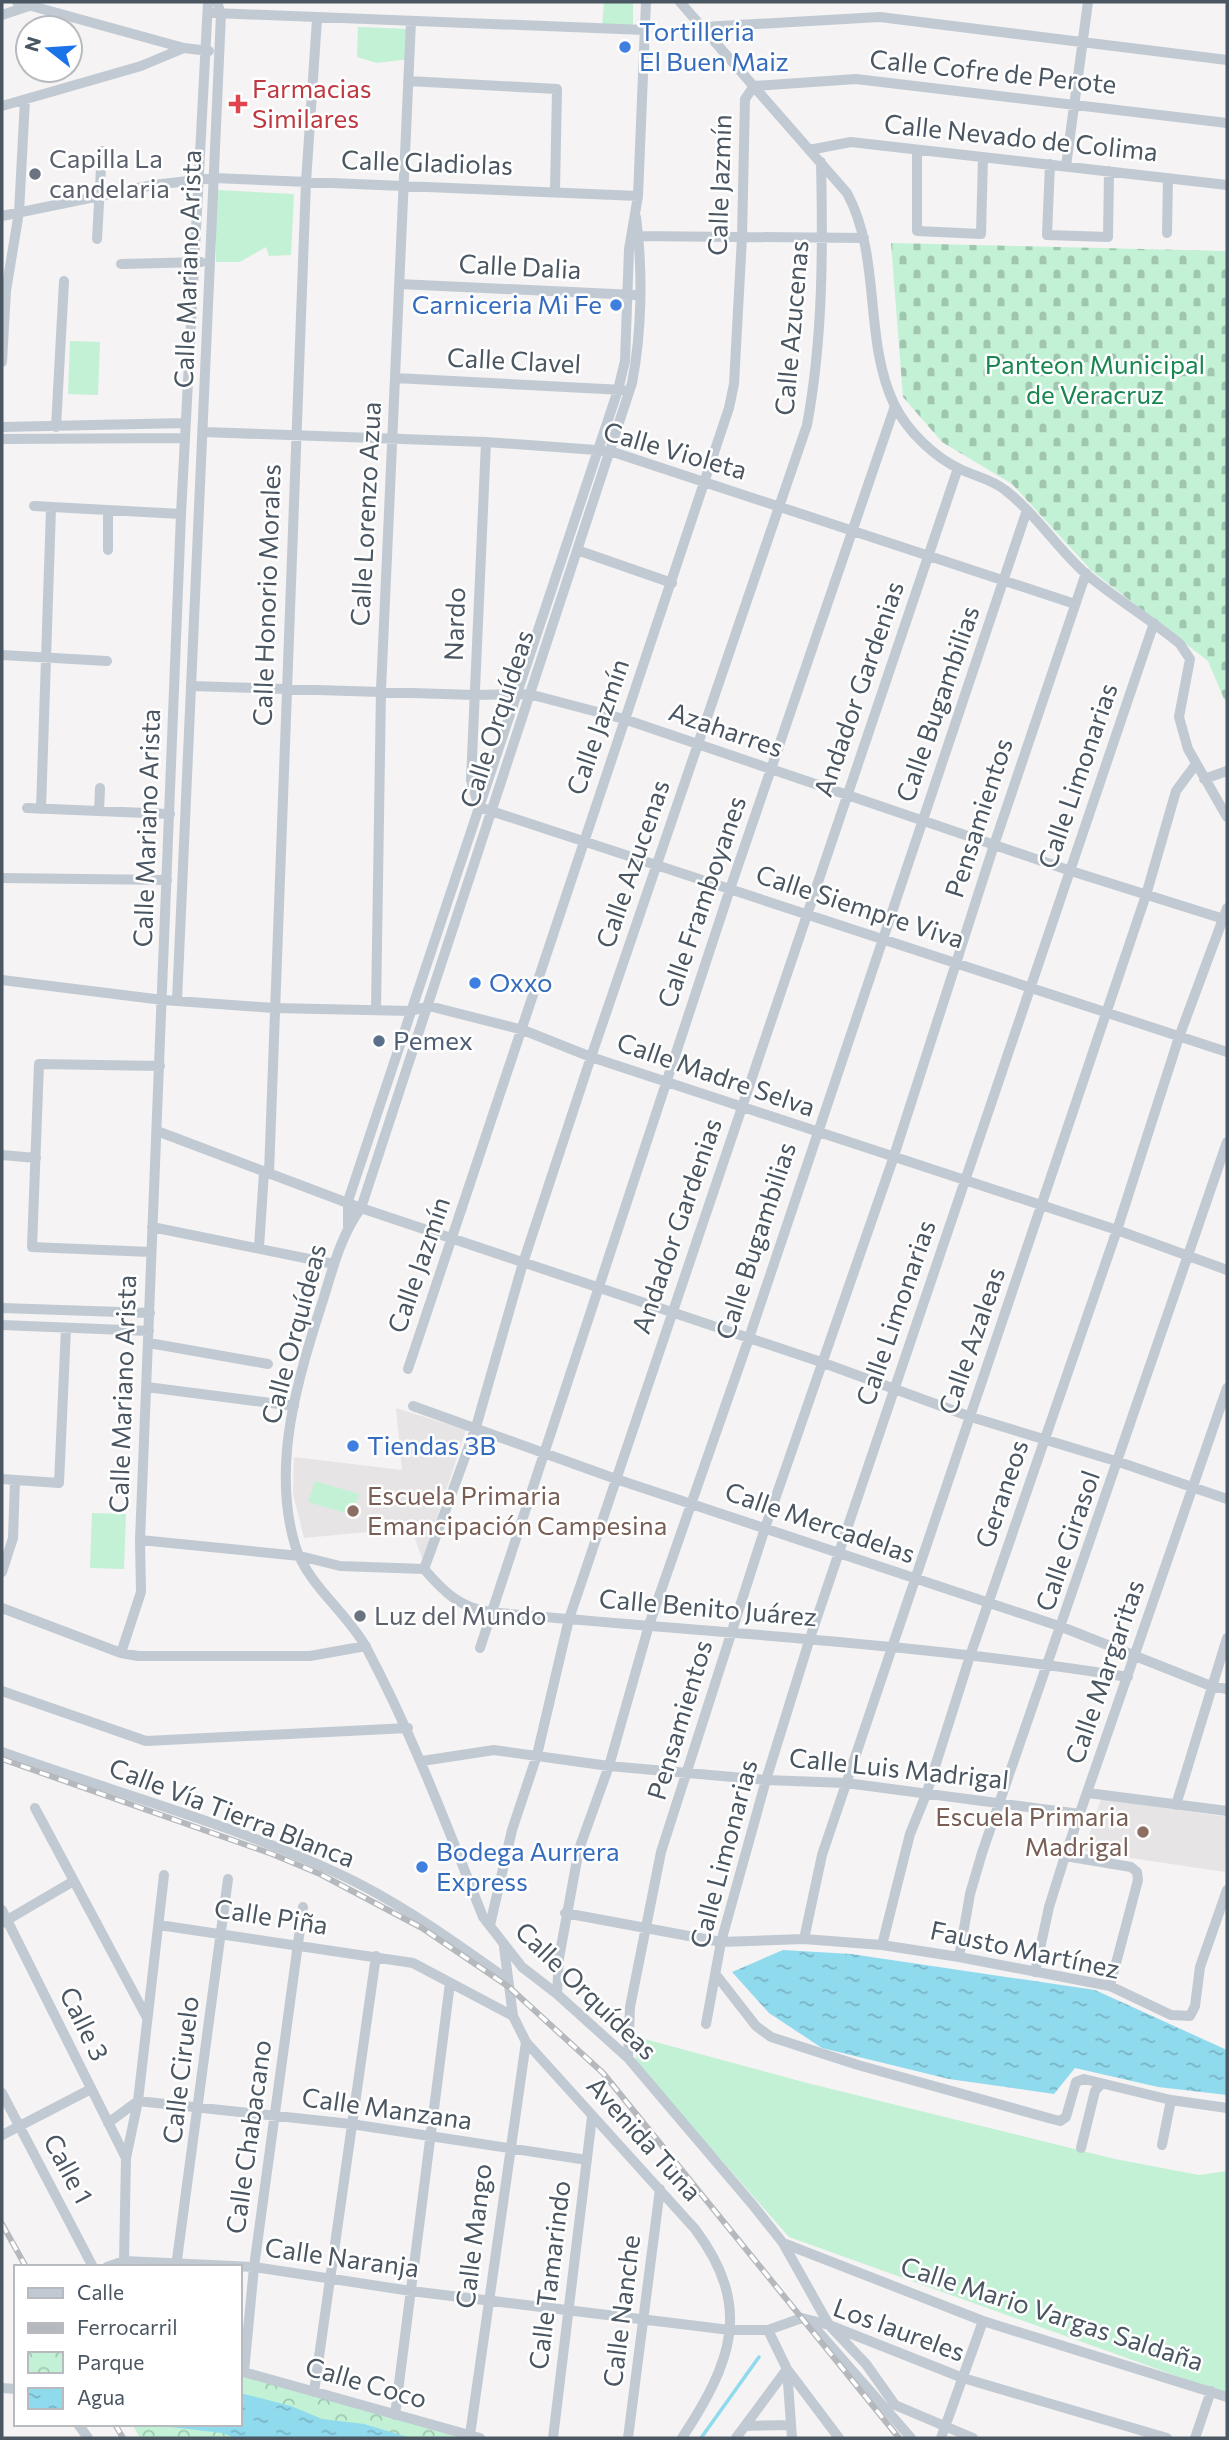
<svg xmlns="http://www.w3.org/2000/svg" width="1229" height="2440" viewBox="0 0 1229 2440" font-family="Commissioner,sans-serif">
<defs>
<pattern id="cemetery-stones" width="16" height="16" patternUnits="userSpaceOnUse" patternTransform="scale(1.75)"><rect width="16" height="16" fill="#c3f1d5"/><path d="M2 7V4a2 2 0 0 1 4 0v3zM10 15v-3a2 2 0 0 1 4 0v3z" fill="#a0c6b0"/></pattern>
<pattern id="park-crowns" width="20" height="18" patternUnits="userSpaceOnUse" patternTransform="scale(1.75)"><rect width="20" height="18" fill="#c3f1d5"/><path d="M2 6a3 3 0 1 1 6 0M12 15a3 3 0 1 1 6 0" fill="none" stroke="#a0c6b0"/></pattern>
<pattern id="water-ripples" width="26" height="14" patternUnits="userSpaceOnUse" patternTransform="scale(1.75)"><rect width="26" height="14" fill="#90daee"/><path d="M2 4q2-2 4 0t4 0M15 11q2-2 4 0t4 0" fill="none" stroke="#78b4c4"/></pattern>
</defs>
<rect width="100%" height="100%" fill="#f5f3f3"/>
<path fill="#e6e4e5" d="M396,1408L466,1430L423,1561L411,1528L304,1538L293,1494L294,1457L402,1470Z
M1101,1799L1227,1817L1225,1872L1084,1851Z"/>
<path fill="#c3f1d5" d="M604,2H633V27L602,26Z
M358,27L411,29L409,59L377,63L357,57Z
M216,190L294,194L291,255L269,256L266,247L240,262H216Z
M70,341L100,342L98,395L68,394Z
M315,1481L359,1494L353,1515L308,1502Z
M92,1513L126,1514L124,1569L90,1568Z
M637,2037L807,2083L1115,2159L1199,2175L1227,2171V2394L789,2237L636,2063Z"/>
<path fill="url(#cemetery-stones)" d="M891,243L1227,251V706L1208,661L1092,571L1012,484L942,442L903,397Z"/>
<path fill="url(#park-crowns)" d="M240,2372L471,2438H140L132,2424H240Z"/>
<path fill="url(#water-ripples)" d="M783,1950L851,1954L1095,1990L1227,2050V2095L1158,2087L1075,2068L1054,2094L949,2079L822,2048L769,2013L732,1972Z
M240,2393L291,2406L322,2419L364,2424L411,2438H236L222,2433L145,2424H240Z"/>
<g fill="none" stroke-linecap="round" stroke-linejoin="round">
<path stroke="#90daee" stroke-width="3.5" d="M701,2438L759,2357"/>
<path stroke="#c1cad2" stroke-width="10" d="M17,2L184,48L209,51
M680,2L847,193C882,258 863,338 894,404C907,431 935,458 962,470C975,476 993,480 1005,490C1036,514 1057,548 1086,574C1116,599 1150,619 1180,644L1190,659L1179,717L1188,749L1227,817
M214,13L645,30
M2,15L29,6
M703,27L880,17L1227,60
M408,81L557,89L555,191
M2,106L141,66L184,48
M809,150L851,142L1227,185
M917,150V231L981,234L983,157
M1050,164L1047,235L1108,237L1109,171
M1066,166L1088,2
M2,216L153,185L214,178L638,196
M636,217C643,270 642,331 632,383L361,1208C341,1235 333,1268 323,1300C298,1378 271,1464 295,1545C307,1585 348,1613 367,1649C413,1736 447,1826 483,1917L522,1967L557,1994L628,2058L752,2204L783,2243L829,2325L866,2364L895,2405L973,2438
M1167,233L1168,178
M634,236L864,238
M97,239L102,151
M121,264L201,262
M399,284L635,295
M2,362L6,291L19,212L25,100
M395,378L623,390
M2,427L186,423
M56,427L64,281
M203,432L486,442L610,451L1075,604
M2,439L185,438
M486,442L471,780L479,807L1227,1052
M34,506L181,514
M108,511V550
M577,550L672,583
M2,655L107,661
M191,686L475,695L529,694L624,719L1071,871L1227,920
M1204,779L1227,771
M27,808L170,814
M41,809L51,508
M99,811L100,788
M2,878L167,880
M2,980L163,1000L274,1008L411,1011L429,1006L523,1030L591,1057L1117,1230L1227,1270
M177,1001L221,14L217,2
M376,1009L381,690L411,21
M157,1131L361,1208L821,1362L971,1417L1119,1462L1227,1499
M2,1155L36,1158
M269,1173L306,182L317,19
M348,1226V1201L618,390L625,361L629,249L638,196L646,2
M152,1227L334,1264
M259,1247L264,1172
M151,1252L32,1247L39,1064L160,1066
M2,1308L150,1313
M2,1325L149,1331
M149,1343L268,1364
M408,1369L729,408L734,384L742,237L745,99L754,86L856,79L1227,123
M147,1387L294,1406
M413,1406L616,1479L1062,1627L1211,1686L1227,1689
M2,1479L59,1483L66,1328
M140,1540L300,1556L340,1566L424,1569C444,1592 460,1608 490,1612C703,1632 917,1643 1128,1677
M424,1569L476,1427L523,1263L591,1057L807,425C823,339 823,249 821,162
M2,1572L13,1538L15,1480
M2,1608L121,1653L138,1656H310L366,1646
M480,1648L730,889L895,406
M121,1653L141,1592L140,1540L181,514L208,2
M2,1691L146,1741L408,1728
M2,1752C113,1792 229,1823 337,1873C396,1900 455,1942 508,1980
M422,1761L494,1750L609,1766L766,1780L846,1783L1080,1814
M1088,1793L1227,1811
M1176,1805L1227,1638
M35,1808L146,2016
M1065,1856L1131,1867L1137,1872L1138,1880L1110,1986
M2,1910L126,2158
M565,1913L721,1942L804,1939L882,1945L959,1957L1110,1986L1171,2015L1190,2016L1195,2006L1200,1967L1227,1890
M2,1923L72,1882
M159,1925L413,1963L513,2016L526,2042L695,2229C754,2308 731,2363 682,2438
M490,1925L512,1830L537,1755L569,1619L958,468
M804,1939L822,1855L1146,895L1176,791L1196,764
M882,1945L910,1834L927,1792L970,1656L1117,1230L1179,1037L1227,908
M504,1947L513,2016
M959,1957L970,1894L982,1853L1227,1142
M1035,1972L1049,1907L1065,1856L1227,1388
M717,1976L756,2026L771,2037L858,2065L1052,2119L1060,2121L1066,2117L1076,2082L1084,2079L1171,2100L1227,2108
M557,1994L559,1958L579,1849L609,1766L649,1625L749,1338L1027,510
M706,2024L721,1942L766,1780L810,1638L1154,623
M628,2058L630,2007L661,1852L765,1528L893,1159L994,845L1086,573
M2,2093L93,2267
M108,2123L138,2101L351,2124L587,2160
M2,2135L91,2089
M1162,2145L1171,2100
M1081,2148L1095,2091L1101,2084
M783,2243L983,2321L1227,2397
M124,2261L126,2158L138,2101L164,1875
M107,2267L124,2261L254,2267L411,2291L730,2330H768L802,2318L829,2325L963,2378L1167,2438
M176,2267L228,1879
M809,2321L911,2438
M768,2330L787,2369L839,2438
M787,2369L792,2438
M240,2371L480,2438
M244,2372L254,2267L303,1907
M2,2388L16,2389
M314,2392L376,1956
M395,2415L450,1983
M78,2424L88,2438
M745,2426L790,2425
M470,2435L526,2042
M553,2438L592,2117
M628,2438L660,2189
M736,2438L787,2369
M941,2438L983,2321
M1195,2438L1211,2391"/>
<defs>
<path id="rail" d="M2,1759L272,1854L320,1874L422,1928L509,1987L603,2073L899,2438
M2,2224L26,2267
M115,2424L123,2438"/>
</defs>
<use href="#rail" stroke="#b5b8bd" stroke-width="6"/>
<use href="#rail" stroke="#fff" stroke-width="3.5" stroke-dasharray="10" stroke-linecap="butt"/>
</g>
<g fill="#3f7fe0" stroke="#fff" stroke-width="2.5">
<circle cx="625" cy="47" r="7"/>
<circle cx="616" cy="305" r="7"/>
<circle cx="475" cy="983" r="7"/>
<circle cx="353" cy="1446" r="7"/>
<circle cx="422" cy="1867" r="7"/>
</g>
<path fill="#e0444e" stroke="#fff" stroke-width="2.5" d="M234.5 93.5h7v7h7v7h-7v7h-7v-7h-7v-7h7z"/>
<g fill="#6b7280" stroke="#fff" stroke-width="2.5">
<circle cx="35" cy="174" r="7"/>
<circle cx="360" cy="1616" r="7"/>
</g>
<circle fill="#5c6f8a" stroke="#fff" stroke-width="2.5" cx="379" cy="1041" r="7"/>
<g fill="#8d6e63" stroke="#fff" stroke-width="2.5">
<circle cx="353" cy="1511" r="7"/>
<circle cx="1143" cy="1832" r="7"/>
</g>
<g text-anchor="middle" stroke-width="5" stroke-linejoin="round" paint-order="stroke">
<g font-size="26" fill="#366cbe" stroke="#fff" text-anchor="start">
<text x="639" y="41">Tortilleria<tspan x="639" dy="30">El Buen Maiz</tspan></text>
<text x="602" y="314" text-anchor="end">Carniceria Mi Fe</text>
<text x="489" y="992">Oxxo</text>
<text x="367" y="1455">Tiendas 3B</text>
<text x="436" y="1861">Bodega Aurrera<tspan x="436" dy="30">Express</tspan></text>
</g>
<g font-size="26" fill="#4a5661" stroke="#fff">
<text transform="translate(993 72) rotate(6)" y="9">Calle Cofre de Perote</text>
<text transform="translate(1021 138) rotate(6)" y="9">Calle Nevado de Colima</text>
<text transform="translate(427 163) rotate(2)" y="9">Calle Gladiolas</text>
<text transform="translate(720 185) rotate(-88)" y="9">Calle Jazmín</text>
<text transform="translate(520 267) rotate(3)" y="9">Calle Dalia</text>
<text transform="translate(188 269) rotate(-88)" y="9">Calle Mariano Arista</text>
<text transform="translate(792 328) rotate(-85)" y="9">Calle Azucenas</text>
<text transform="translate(514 361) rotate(3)" y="9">Calle Clavel</text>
<text transform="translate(675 451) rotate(16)" y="9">Calle Violeta</text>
<text transform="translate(366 514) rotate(-87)" y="9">Calle Lorenzo Azua</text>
<text transform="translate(267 595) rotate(-88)" y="9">Calle Honorio Morales</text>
<text transform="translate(455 624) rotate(-88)" y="9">Nardo</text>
<text transform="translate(859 689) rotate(-71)" y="9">Andador Gardenias</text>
<text transform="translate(938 704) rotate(-71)" y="9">Calle Bugambilias</text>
<text transform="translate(497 719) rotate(-72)" y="9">Calle Orquídeas</text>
<text transform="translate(598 727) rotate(-71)" y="9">Calle Jazmín</text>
<text transform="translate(726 730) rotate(19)" y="9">Azaharres</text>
<text transform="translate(1078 776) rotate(-71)" y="9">Calle Limonarias</text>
<text transform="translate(979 818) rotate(-72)" y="9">Pensamientos</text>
<text transform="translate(147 828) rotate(-88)" y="9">Calle Mariano Arista</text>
<text transform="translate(633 864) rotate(-71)" y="9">Calle Azucenas</text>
<text transform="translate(702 902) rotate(-71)" y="9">Calle Framboyanes</text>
<text transform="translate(860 907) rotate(18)" y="9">Calle Siempre Viva</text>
<text transform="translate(716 1075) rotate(19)" y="9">Calle Madre Selva</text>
<text transform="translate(677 1226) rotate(-71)" y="9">Andador Gardenias</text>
<text transform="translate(756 1241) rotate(-72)" y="9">Calle Bugambilias</text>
<text transform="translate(419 1265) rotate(-71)" y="9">Calle Jazmín</text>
<text transform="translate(896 1313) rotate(-71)" y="9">Calle Limonarias</text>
<text transform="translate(294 1334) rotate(-75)" y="9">Calle Orquídeas</text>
<text transform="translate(972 1341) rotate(-71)" y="9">Calle Azaleas</text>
<text transform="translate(123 1394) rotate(-88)" y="9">Calle Mariano Arista</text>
<text transform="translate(1002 1494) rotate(-71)" y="9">Geraneos</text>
<text transform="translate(820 1523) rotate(19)" y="9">Calle Mercadelas</text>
<text transform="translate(1068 1541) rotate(-71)" y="9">Calle Girasol</text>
<text transform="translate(708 1608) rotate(5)" y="9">Calle Benito Juárez</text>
<text transform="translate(1105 1672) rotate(-71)" y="9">Calle Margaritas</text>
<text transform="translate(680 1720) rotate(-73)" y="9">Pensamientos</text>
<text transform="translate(899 1769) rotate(6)" y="9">Calle Luis Madrigal</text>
<text transform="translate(232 1813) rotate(21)" y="9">Calle Vía Tierra Blanca</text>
<text transform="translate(724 1854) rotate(-75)" y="9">Calle Limonarias</text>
<text transform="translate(271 1917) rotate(9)" y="9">Calle Piña</text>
<text transform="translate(1025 1950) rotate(12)" y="9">Fausto Martínez</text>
<text transform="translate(586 1991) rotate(44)" y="9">Calle Orquídeas</text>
<text transform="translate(84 2024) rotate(64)" y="9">Calle 3</text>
<text transform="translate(181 2070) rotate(-83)" y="9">Calle Ciruelo</text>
<text transform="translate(387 2109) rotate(8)" y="9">Calle Manzana</text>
<text transform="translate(249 2137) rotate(-82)" y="9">Calle Chabacano</text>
<text transform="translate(644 2139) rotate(48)" y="9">Avenida Tuna</text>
<text transform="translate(68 2169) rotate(62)" y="9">Calle 1</text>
<text transform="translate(474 2236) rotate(-83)" y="9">Calle Mango</text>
<text transform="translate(342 2258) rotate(8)" y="9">Calle Naranja</text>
<text transform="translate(550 2275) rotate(-83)" y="9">Calle Tamarindo</text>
<text transform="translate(622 2311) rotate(-83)" y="9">Calle Nanche</text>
<text transform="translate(1052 2314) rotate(18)" y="9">Calle Mario Vargas Saldaña</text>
<text transform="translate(899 2330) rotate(20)" y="9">Los laureles</text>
<text transform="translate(366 2383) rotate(16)" y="9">Calle Coco</text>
</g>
<g font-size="26" fill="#be3a42" stroke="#fff" text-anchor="start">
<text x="252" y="98">Farmacias<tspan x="252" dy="30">Similares</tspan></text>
</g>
<g font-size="26" fill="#5b616d" stroke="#fff" text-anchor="start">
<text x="49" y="168">Capilla La<tspan x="49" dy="30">candelaria</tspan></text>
<text x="374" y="1625">Luz del Mundo</text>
</g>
<g font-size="26" fill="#17864f" stroke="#fff">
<text x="1095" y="374">Panteon Municipal<tspan x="1095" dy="30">de Veracruz</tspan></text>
</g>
<g font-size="26" fill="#4e5e75" stroke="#fff" text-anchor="start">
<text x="393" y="1050">Pemex</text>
</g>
<g font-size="26" fill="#785e54" stroke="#fff" text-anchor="start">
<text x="367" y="1505">Escuela Primaria<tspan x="367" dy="30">Emancipación Campesina</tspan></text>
<text x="1129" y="1826" text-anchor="end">Escuela Primaria<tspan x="1129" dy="30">Madrigal</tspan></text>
</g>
</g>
<rect width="1229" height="2440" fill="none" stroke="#4a5661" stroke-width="7"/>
<rect x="14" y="2265" width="228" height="161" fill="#ffffff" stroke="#b7bbc0" stroke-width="2"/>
<rect x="28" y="2288" width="35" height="10" fill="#c1cad2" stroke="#b7bbc0" stroke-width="2"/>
<text x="77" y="2300" font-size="21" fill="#4a5661">Calle</text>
<rect x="28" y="2323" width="35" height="10" fill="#b5b8bd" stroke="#b7bbc0" stroke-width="2"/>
<text x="77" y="2335" font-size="21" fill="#4a5661">Ferrocarril</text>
<rect x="28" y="2352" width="35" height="21" fill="url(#park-crowns)" stroke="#b7bbc0" stroke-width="2"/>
<text x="77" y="2370" font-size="21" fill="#4a5661">Parque</text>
<rect x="28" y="2388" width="35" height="21" fill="url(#water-ripples)" stroke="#b7bbc0" stroke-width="2"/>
<text x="77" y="2405" font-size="21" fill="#4a5661">Agua</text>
<g transform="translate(49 49) rotate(287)"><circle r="33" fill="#ffffff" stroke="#b7bbc0" stroke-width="2"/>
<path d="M0-5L12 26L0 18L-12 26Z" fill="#1a73e8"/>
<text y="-10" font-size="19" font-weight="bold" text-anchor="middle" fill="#4a5661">N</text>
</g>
</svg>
